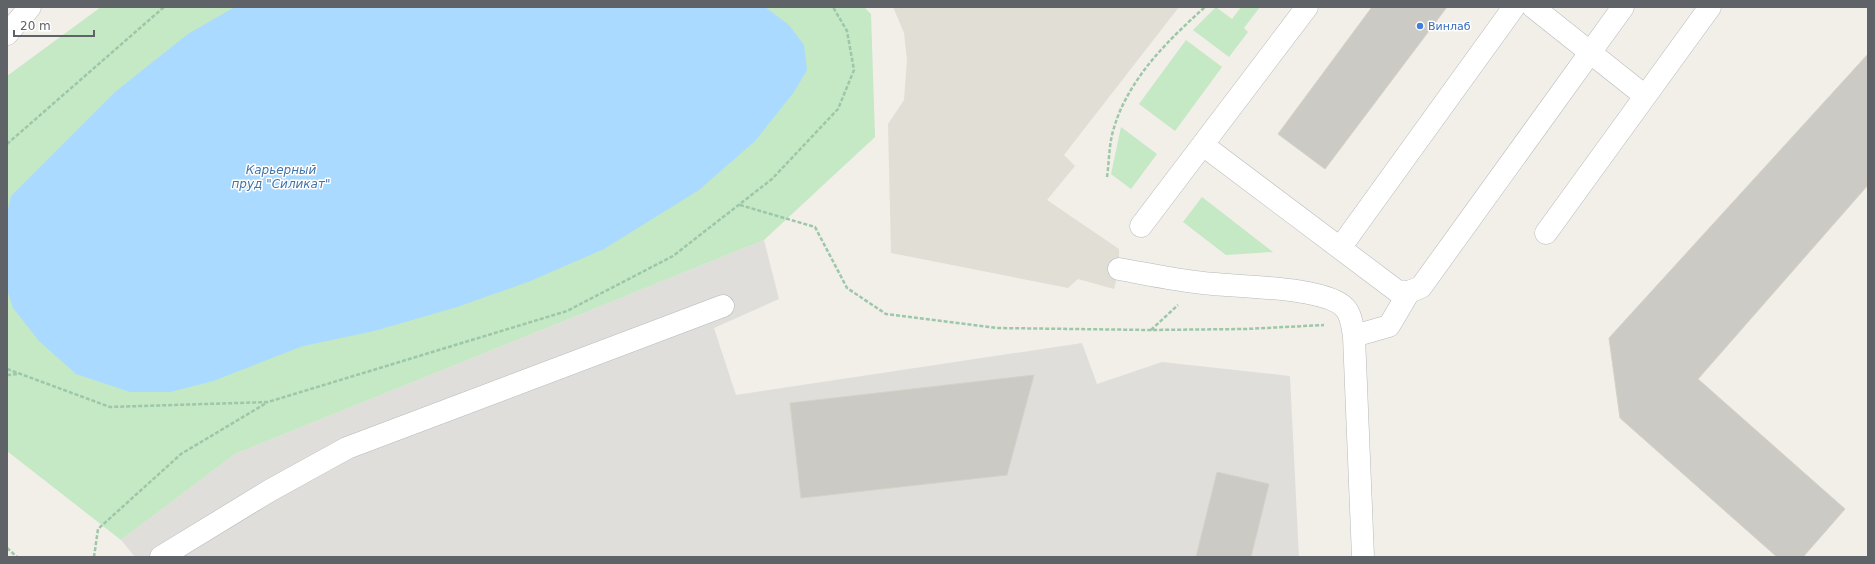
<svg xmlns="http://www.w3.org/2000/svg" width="1875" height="564" viewBox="0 0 1875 564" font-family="'DejaVu Sans',sans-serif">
<rect width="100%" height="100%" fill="#f1efe8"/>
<path fill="#e0deda" d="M764,240L779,299L714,328L736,395L1082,343L1097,384L1162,362L1290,376L1299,557H135L121,540L235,454Z"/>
<path fill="#e1ded6" d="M893,7H1179L1064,155L1075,166L1047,200L1119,249V269L1114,289L1078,279L1068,288L891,253L888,124L904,100L907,60L904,33Z"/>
<path fill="#c5e8c5" d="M101,7H864L871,14L875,137L764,240L235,454L121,540L7,451V76Z
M1216,7L1232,19L1241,7H1260L1244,28L1248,32L1229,57L1193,30Z
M1186,40L1222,67L1175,131L1139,104Z
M1121,127L1157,154L1131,189L1111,174Z
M1202,197L1273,252L1226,255L1183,222Z"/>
<path fill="#aadaff" d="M235,7H765L789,25L804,45L807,70L794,92L755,141L699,190L604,249L528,282L457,307L374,331L303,346L213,381L170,392H130L76,374L39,341L13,308L7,289V213L11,196L115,92L188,34Z"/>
<path fill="#cccac5" stroke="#d6d1c6" d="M1372,7H1447L1325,169L1278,134Z
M1868,54V185L1698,379L1845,509L1803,557H1777L1620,418L1609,338Z
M1034,375L1007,475L801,498L790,403Z
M1217,472L1269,484L1251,557H1196Z"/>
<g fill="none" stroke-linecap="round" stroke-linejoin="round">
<defs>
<path id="minor" d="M1533,7L1645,96
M7,34L30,7
M1203,145L1397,291L1409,292L1421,287L1623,7
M1141,226L1307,7
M1546,233L1710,7
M1340,248L1514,7
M1119,269C1147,274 1175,280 1203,283C1233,287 1326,286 1345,308C1352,316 1352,326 1354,336
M161,557L269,491L347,448L723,306
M1363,557L1354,336L1389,326L1409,292"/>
</defs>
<use href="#minor" stroke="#b5b8bc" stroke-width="23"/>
<path stroke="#9cc7a9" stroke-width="2.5" stroke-dasharray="4 2" stroke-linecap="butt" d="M7,144L164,7
M1107,177C1109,163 1109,148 1112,135C1125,82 1166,42 1205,7
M740,205L815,227L847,288L886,314L997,328L1150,330L1246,329L1324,325
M1151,330L1178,305
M7,369L110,407L268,402L567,311L673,256L772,179L838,109L854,70L847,31L833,7
M7,375L18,374
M7,548L17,557
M94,557L98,529L181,454L268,402"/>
<use href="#minor" stroke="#fff" stroke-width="22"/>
</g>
<circle fill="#3f7fe0" stroke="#fff" stroke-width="1.5" cx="1420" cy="26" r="4"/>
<g text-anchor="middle" stroke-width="3" stroke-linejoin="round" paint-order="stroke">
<g font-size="11" fill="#366cbe" stroke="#fff" text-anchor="start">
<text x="1428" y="30">Винлаб</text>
</g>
<g font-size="12" font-style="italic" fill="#4174aa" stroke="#fff">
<text x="281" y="174">Карьерный<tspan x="281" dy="14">пруд "Силикат"</tspan></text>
</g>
</g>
<rect width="1875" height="564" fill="none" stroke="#5f6368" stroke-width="16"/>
<path d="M14 30v6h80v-6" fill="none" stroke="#5f6368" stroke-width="2"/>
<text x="20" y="30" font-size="12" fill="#5f6368" stroke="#ffffff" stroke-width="3" paint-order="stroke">20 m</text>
</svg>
